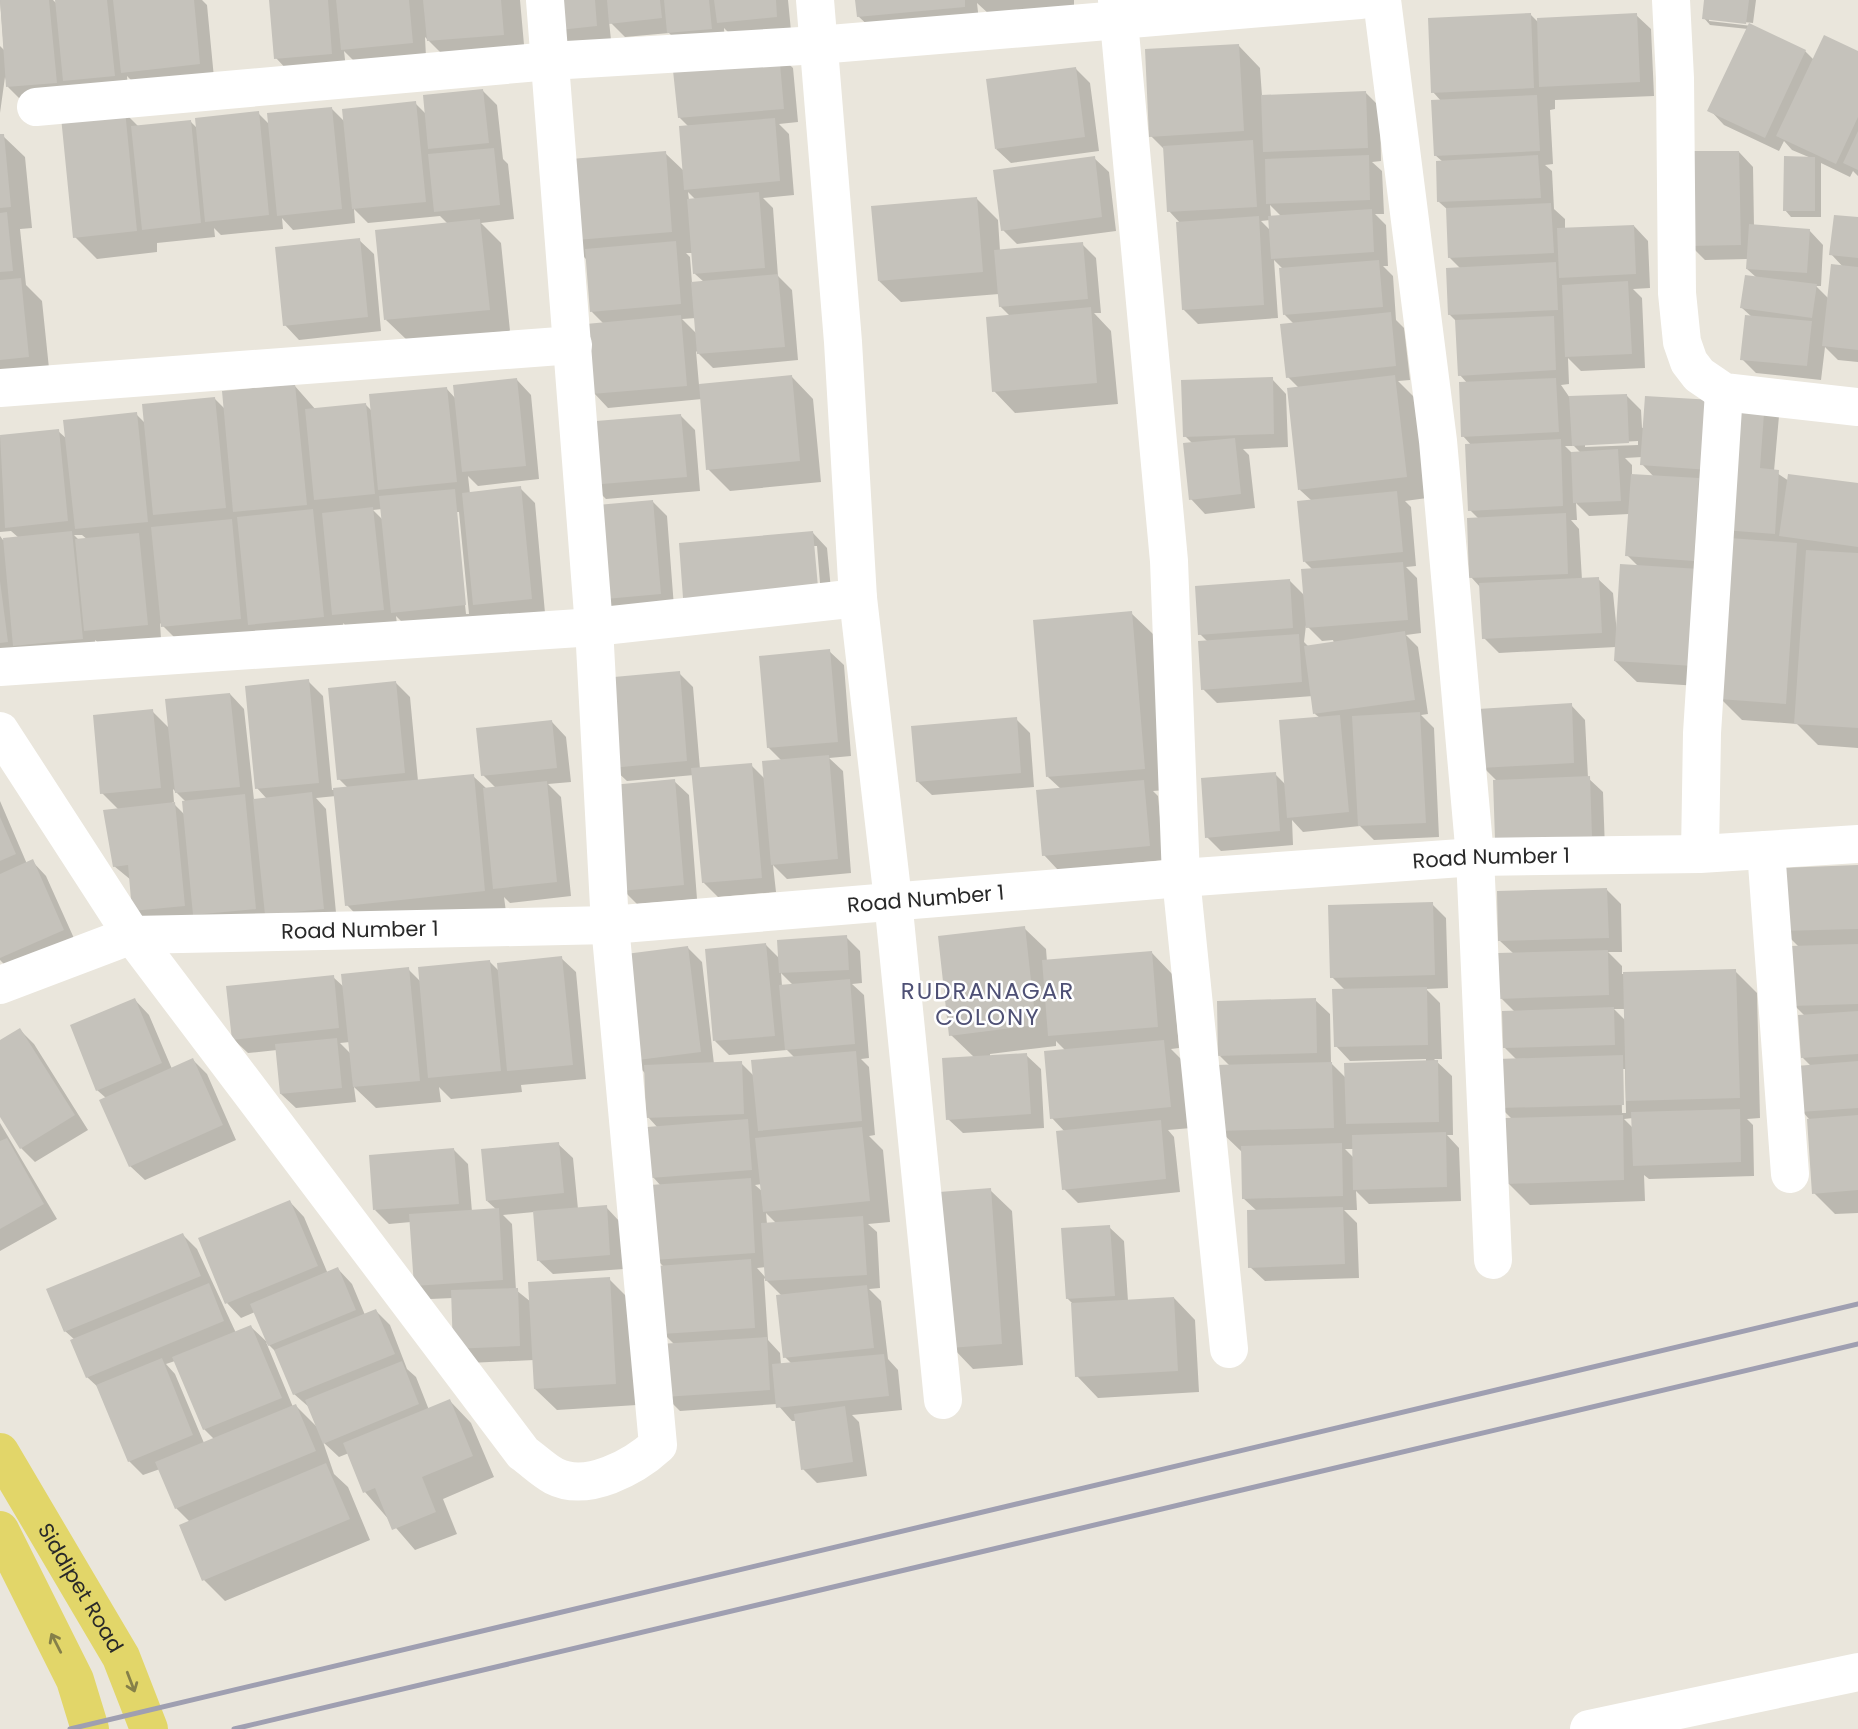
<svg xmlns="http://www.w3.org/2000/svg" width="1858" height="1729" viewBox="0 0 1858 1729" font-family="Poppins,sans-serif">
<rect width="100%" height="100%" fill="#eae6dc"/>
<path fill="#0003" fill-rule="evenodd" d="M0,0H53L57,4V0H202L207,5L214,78L137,86L127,76L128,90L22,101L8,87L5,77L0,113V46L4,50Z
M271,0H520L525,56L450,62L425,37L426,57L357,64L344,51L346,68L290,73L276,58Z
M548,0H788L791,31L733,37L724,28L725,43L683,47L669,33L625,37L609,21L611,40L566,44Z
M857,0H1074V7L989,14L977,3L979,21L873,30L858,16Z
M1706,0H1756L1753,23L1709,18V21L1752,26L1805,51L1814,60L1858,53V176L1853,171L1850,177L1821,163V217H1791L1785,210L1811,158L1792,150L1784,141L1779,151L1724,125L1710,110L1748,29L1710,25L1704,18Z
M1530,14L1539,23L1636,15L1651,29L1654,96L1555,100V109L1550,110L1553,164L1545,165L1552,171L1554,209L1565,219V229L1634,226L1648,241L1650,288L1633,289L1642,298L1645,368L1581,371L1568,358L1569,384L1561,385L1570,398L1627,396L1641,410L1642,428L1713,402L1714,687L1637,682L1615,661L1616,647L1499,653L1484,638L1481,588L1471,577L1479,519L1470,510L1472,446L1463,436L1468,384L1460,375L1457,322L1449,314L1461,269L1449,257L1448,210L1439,202L1443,162L1435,155L1442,102L1433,92ZM1638,441V445L1585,447V444ZM1565,446H1574L1581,453H1572ZM1642,457V464L1654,477L1632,476V465L1625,458ZM1576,503L1589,516L1629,514L1627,555L1639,567L1617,633L1613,593L1598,579L1582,580L1579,529L1571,520H1577Z
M1239,46L1260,68L1262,96L1365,92L1380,107L1381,161L1372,162L1382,171L1384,214H1375L1386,225L1388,266H1383L1393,276L1396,320L1404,328L1410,380L1398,381L1416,399L1427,498L1405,501L1411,507L1416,566L1406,567L1417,578L1421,633L1406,635L1418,647L1428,714L1421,715L1434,728L1439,837L1374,840L1360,826L1303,832L1292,820L1293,845L1221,851L1207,837L1275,774L1286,785L1320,718L1315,714L1313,696L1217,703L1203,689L1208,642L1200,634L1289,580L1305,596L1313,570L1305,562L1312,501L1300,490L1299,388L1288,377L1294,324L1285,315L1283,269L1274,260L1278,318L1198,324L1183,309L1181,224L1169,211L1165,150L1151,136ZM1270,205L1282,217H1271ZM1270,220L1271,231L1261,221ZM1306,625L1322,641L1333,640L1334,643L1309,647L1304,642Z
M778,54L793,68L798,122L779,124L789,134L794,195L763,198L773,208L778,276L792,290L798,360L713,368L696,351L699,385L792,377L813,399L821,482L730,491L708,469L702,399L608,408L594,393L604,324L592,312L588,261L567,240L665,153L684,171L689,127L679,117ZM688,192L696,200H689ZM686,253H693L695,274L704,282L692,283L690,257ZM696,318L697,334L682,319Z
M1076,69L1090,83L1099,151L1011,163L996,149Z
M483,91L497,105L503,159L508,164L514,219L481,223L501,243L510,331L408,341L386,320L448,224L440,216L368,223L354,209L355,223L293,230L282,218L283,229L221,235L214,228L215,237L157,243V252L97,259L75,237L124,112L139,127L191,122L198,129L258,113L270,125L331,108L345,122L415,103L426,114Z
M0,136H3L25,157L32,228L20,229L26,285L42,301L50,378L0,383Z
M1739,152L1753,167L1754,227L1809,230L1823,245L1821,286H1816L1829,299L1844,268L1831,254L1858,219V362L1838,360L1825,347L1821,380L1756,373L1742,359L1752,317L1742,308L1757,278L1747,269L1748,259L1705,260L1691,246Z
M1094,158L1109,172L1116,231L1017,244L1003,230Z
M976,198L998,220L1000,251L1082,244L1096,258L1101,313H1094L1111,331L1118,404L1015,413L994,391L1011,317L1000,306L999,294L901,302L879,281Z
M359,240L374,254L381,331L299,340L285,325Z
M1272,379L1286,394L1288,447L1243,449L1249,455L1255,508L1205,514L1191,499L1193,444L1185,436Z
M517,380L531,395L539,479L478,486L468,476L470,494L520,488L535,503L545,613L414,634L396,616L397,624L348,628L343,623L345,638L185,648L160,623L161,639L101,645L95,640L96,652L0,666V536L3,540L19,538L11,531L0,532V437L58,431L67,439L136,414L146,424L214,398L225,409L294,385L316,410L366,405L373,412L446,388L456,399ZM382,509L383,520L373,510ZM455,512H459L469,614H466ZM74,535H82L88,540L80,541Z
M1735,400L1779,416L1774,471L1789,481L1858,485V748L1818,745L1797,724L1742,720L1721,699L1725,530Z
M681,416L695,430L700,491L606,499L592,485Z
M653,502L667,516L674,607L610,613L596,599Z
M813,533L827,548L832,600L699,612L685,598L681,545ZM813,546H817L821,595H817Z
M1131,613L1153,634L1166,790L1153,791L1158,796L1164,860L1058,870L1044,855L1061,789L1048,777Z
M829,651L844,665L851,756L829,758L843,771L851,873L787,879L773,865L776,892L718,897L703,882L694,775L627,781L612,767L679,673L693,687L700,769L751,765L765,779L782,761L768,747Z
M308,681L323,696L332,790L348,788L339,779L396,683L410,697L418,781L473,776L487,789L496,788L483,775L552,722L566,737L571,782L548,784L561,797L571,896L510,903L504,897L506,912L368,927L347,905L336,796L316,798L326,809L337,923L148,925L134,911L131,880L114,866L119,810L102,793L152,711L170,729L230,694L244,709L254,800L267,799L257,788ZM173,789L186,802L185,815L172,802H174Z
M1571,705L1585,720L1588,778L1603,792L1605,850L1511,853L1498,782L1483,767Z
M1016,719L1030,733L1034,787L932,795L917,781Z
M674,781L689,795L697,899L637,904L623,890Z
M0,801L27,864L32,861L46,876L77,945L13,973L0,960Z
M1858,867V1213L1835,1214L1814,1193L1809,1119L1802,1111L1812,1067L1803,1058L1805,1016L1794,1005L1799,947L1782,930Z
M1607,890L1621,904L1622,952H1608L1622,966V974L1735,971L1757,993L1760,1118L1747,1119L1753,1125L1754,1176L1649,1179L1644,1175L1645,1201L1530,1205L1508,1183L1513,1120L1501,1108L1517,1060L1505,1048L1515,1012L1501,998L1514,954L1500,941ZM1614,1009H1626V1021ZM1621,1069H1625L1626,1113H1622ZM1633,1118V1128L1624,1119Z
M1432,904L1446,918L1448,988L1426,989L1440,1003L1442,1059H1434L1452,1076L1453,1135H1447L1459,1148L1461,1201L1369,1204L1356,1191L1357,1210H1344L1357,1223L1359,1278L1265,1281L1250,1267L1257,1211L1243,1198L1242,1152L1219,1130L1231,1067L1220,1056L1315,1000L1330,1014L1331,1063L1346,1078L1426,1062V1059L1350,1061L1336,1046L1346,991L1332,977ZM1345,1149H1354V1158Z
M1024,928L1046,949L1047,962L1152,953L1173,975L1179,1048L1171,1049L1185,1063L1191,1128L1168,1130L1174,1137L1180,1192L1078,1203L1064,1189L1065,1132L1052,1118L1066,1051L1056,1041V1046L990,1054V1057L1026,1055L1041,1069L1044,1128L963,1133L948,1119L975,1058L951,1035Z
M846,937L860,951L862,983L852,984L864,995L869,1058L861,1059L869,1067L875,1135L869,1136L883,1150L890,1222L868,1224L877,1232L880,1288L869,1289L881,1301L888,1359L898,1370L902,1410L852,1415L859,1422L867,1476L817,1483L803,1469L796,1421H792L777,1404L680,1411L666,1397L675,1345L663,1333L664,1267L656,1259L661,1186L653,1177L658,1128L648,1117L646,1074L632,1060L688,948L702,962L714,1064L741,1063L754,1076L795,1058L787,1050L729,1055L715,1041L766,945L780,959ZM781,973L793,985L782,986ZM762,1184L763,1192L755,1185ZM766,1213L777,1224H767ZM766,1267V1278L757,1268ZM764,1278L782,1296L785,1357L792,1364L781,1365L780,1353L768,1340Z
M561,958L576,972L586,1079L521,1085L522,1092L451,1099L439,1087L441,1102L376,1108L354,1087L356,1102L296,1108L281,1094L277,1050L248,1053L233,1039L333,977L345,988L408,969L421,982L489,961L500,972ZM350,1042L351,1054L340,1043Z
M135,1000L149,1015L172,1069L193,1060L207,1074L236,1140L145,1180L130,1166L106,1098L97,1090Z
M20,1030L34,1044L88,1130L35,1162L21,1148L0,1114V1042Z
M0,1123L57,1219L0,1251Z
M558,1144L573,1158L578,1209L606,1207L620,1222L624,1269L553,1274L538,1260L534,1212L503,1215L512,1224L516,1290L531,1302L609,1279L631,1301L637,1405L557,1410L535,1389L534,1360L469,1363L453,1298L430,1299L415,1285L411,1222L389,1224L375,1210L454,1150L468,1164L472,1212L497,1210L487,1201Z
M990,1190L1012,1211L1023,1365L973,1369L952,1347Z
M290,1202L304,1217L328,1274L338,1269L352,1284L365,1315L376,1311L390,1325L407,1369L416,1377L429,1410L450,1401L471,1423L494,1477L443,1499L457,1534L415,1550L365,1492L349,1453L339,1457L323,1442L334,1474L348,1487L370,1540L225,1601L204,1580L190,1522L176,1508L160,1469L143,1475L129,1461L100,1389L87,1377L75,1340L65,1331L183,1235L197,1249L236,1333L251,1327L269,1344L255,1312L241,1318L227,1303ZM266,1342L277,1353L294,1394L310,1408L318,1428L296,1406L293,1407ZM175,1361L204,1429L214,1439L204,1443L175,1374L166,1364Z
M1109,1227L1124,1241L1128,1301L1174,1298L1195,1320L1199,1392L1098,1398L1077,1376L1072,1303L1067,1298Z"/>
<path fill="#c5c2bb" d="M0,0H49L57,83L6,87Z
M55,0H107L115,76L63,81Z
M113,0H194L200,64L121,73Z
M269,0H328L332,54L274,59Z
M336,0H409L413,43L341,50Z
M423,0H501L504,35L427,41Z
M547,0H595L597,26L550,31Z
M607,0H660L662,18L609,24Z
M664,0H709L712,29L667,33Z
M714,0H776L777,17L717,23Z
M855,0H965V7L857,17Z
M1704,0H1749L1746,24L1702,19Z
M1531,13L1534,88L1431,93L1428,18Z
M1637,13L1640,82L1539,87L1537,18Z
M1749,23L1806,50L1765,138L1707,111Z
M1824,35L1858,51V117L1836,164L1776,136Z
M1239,44L1244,131L1149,137L1145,49Z
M779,52L784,109L678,118L672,61Z
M1076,67L1085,137L995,149L986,79Z
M483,89L489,143L428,149L423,95Z
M1366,91L1368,148L1263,152L1261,95Z
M1537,95L1540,151L1434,156L1431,100Z
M416,101L426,202L352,209L342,109Z
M332,107L342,209L277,216L267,113Z
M125,110L137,231L73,238L61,117Z
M259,111L269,215L205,222L195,118Z
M775,118L780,181L684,190L679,126Z
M191,120L201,223L142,230L131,126Z
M1858,131V170L1843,163Z
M0,134H4L11,207L0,208Z
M1253,140L1257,207L1167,212L1163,146Z
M494,148L500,205L434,212L428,154Z
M666,151L672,232L565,241L559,160Z
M1688,151H1739L1741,245L1689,246Z
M1369,155L1370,200L1266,204L1265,159Z
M1538,155L1541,198L1437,202L1436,161Z
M1095,156L1102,217L1001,231L993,170Z
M1784,156L1815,157V211H1783Z
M759,192L765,268L693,274L687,199Z
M977,197L983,272L878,281L871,206Z
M1551,203L1554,253L1448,258L1446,208Z
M1372,209L1374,252L1271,259L1268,216Z
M7,212L13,271L0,272V213Z
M1834,215L1858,217V258L1829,255Z
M1259,216L1264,305L1182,310L1176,222Z
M480,219L490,310L384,320L375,230Z
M1749,224L1810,229L1807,273L1746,269Z
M1634,225L1636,274L1559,278L1557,228Z
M360,238L368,317L283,326L275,247Z
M676,241L681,304L590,312L585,249Z
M1083,242L1088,299L999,307L994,250Z
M1379,260L1383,307L1283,315L1279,268Z
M1556,262L1558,310L1448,315L1446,268Z
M1831,264L1858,267V350L1822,346Z
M778,274L785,347L697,354L691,282Z
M1745,275L1817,284L1812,318L1740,308Z
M21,278L29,357L0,360V280Z
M1628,281L1632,354L1565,357L1562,285Z
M1091,307L1097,383L992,392L986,317Z
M1391,312L1396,366L1286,378L1280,324Z
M681,315L687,386L592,394L586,324Z
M1745,315L1812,321L1807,366L1740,360Z
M1554,316L1556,370L1458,376L1455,320Z
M792,375L800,461L706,470L699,384Z
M1395,375L1407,477L1298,490L1287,388Z
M1273,377L1274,434L1183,437L1181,380Z
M517,378L526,466L462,472L453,385Z
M1556,378L1559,432L1461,437L1459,382Z
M295,384L307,505L233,512L222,391Z
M447,387L457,482L378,490L369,394Z
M1627,394L1629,443L1572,446L1569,396Z
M1645,396L1713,400L1709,470L1640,465Z
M215,397L226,508L153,515L142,404Z
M1733,398L1765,400L1760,468L1779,470L1775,534L1723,530Z
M366,403L375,494L314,500L305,409Z
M137,412L148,522L75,529L63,420Z
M681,414L687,477L590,485L584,422Z
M59,429L68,521L5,528L0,435Z
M1235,438L1241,494L1189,500L1183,443Z
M1561,439L1563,506L1468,511L1465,444Z
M1618,449L1621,501L1573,503L1571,452Z
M1631,474L1699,478L1694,561L1625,556Z
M1788,474L1858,483V547L1779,536Z
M521,486L532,599L473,605L462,493Z
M455,489L466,605L391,613L379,496Z
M1397,491L1403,552L1303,562L1297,501Z
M653,500L661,594L594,600L586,506Z
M373,507L384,610L332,615L322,513Z
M313,509L324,617L248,625L237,517Z
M1566,513L1568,574L1469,578L1467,518Z
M232,519L241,619L161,627L151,527Z
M72,531L83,639L13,646L3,538Z
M813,531L818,587L683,598L679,543Z
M139,533L148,625L84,631L75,539Z
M1730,538L1797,543L1786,704L1719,699Z
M1806,550L1858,553V728L1794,724Z
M1403,562L1408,620L1306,628L1301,569Z
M1620,564L1700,569L1693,666L1614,661Z
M1599,577L1602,633L1482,639L1479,583Z
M1290,579L1293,628L1198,635L1195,586Z
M0,581L8,642L0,643Z
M1132,611L1145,769L1046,777L1033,620Z
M1405,631L1415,700L1313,714L1304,646Z
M1299,634L1302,682L1201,690L1198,641Z
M830,649L838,742L767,748L759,656Z
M680,671L687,761L611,768L603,678Z
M309,679L319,783L255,789L245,686Z
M396,681L405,773L337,780L328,688Z
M230,693L240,787L175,793L165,699Z
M1572,703L1574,763L1481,768L1478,709Z
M153,709L161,788L100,794L93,715Z
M1420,712L1426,823L1358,826L1352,716Z
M1340,715L1349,812L1287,818L1279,720Z
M1017,717L1021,773L916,782L911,726Z
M552,720L557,768L481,776L476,728Z
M829,755L838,859L771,865L762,761Z
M752,763L762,878L702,883L691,768Z
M1276,772L1280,831L1205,838L1201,778Z
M474,774L485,891L345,906L333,788Z
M1590,776L1592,836L1495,839L1493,780Z
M675,779L684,885L621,891L612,785Z
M1144,780L1150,846L1042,856L1036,790Z
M547,781L557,882L493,889L483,788Z
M312,792L324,909L265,915L253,799Z
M245,794L256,909L193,915L182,801Z
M175,802L185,906L132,911L128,865L113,867L103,810Z
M0,817L16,854L0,861Z
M33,859L64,930L0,958V874Z
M1858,865V929L1780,931L1779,868Z
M1607,888L1609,938L1498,941L1497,891Z
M1433,902L1435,975L1330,978L1328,905Z
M1025,926L1036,1025L949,1036L938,936Z
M847,935L849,970L779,973L777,940Z
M766,943L775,1036L713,1041L705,949Z
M1858,944V1004L1792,1006L1790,946Z
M688,946L701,1052L630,1061L618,955Z
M1608,950L1609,995L1499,999L1498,953Z
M1152,951L1158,1027L1048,1036L1042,960Z
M562,956L573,1065L507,1071L497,963Z
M490,960L501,1071L428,1078L418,967Z
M409,967L420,1081L353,1087L341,974Z
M1736,969L1740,1098L1626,1101L1623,972Z
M334,975L339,1028L232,1040L226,986Z
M850,979L855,1044L785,1050L779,985Z
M1427,987L1428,1045L1334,1047L1332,989Z
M135,998L162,1063L96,1091L70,1025Z
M1316,998L1317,1053L1218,1056L1217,1001Z
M1614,1007L1615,1045L1503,1048L1502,1011Z
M1858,1011V1054L1801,1058L1798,1015Z
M20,1028L75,1115L20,1149L0,1117V1040Z
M337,1038L342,1088L280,1094L275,1044Z
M1164,1040L1171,1107L1050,1119L1044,1051Z
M856,1051L862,1121L758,1131L751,1060Z
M1027,1053L1031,1114L946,1120L942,1058Z
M1623,1055L1624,1105L1500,1108L1498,1059Z
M193,1058L223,1125L129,1167L99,1100Z
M1438,1060L1439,1122L1346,1124L1344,1063Z
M742,1061L744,1114L646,1118L644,1065Z
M1858,1061V1108L1800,1112L1796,1066Z
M1332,1062L1334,1128L1218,1131L1215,1065Z
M1740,1109L1741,1162L1633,1166L1631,1112Z
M1623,1115L1624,1180L1507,1184L1505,1118Z
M1858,1115V1190L1812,1194L1807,1119Z
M748,1119L752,1170L651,1178L647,1127Z
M1161,1120L1166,1179L1062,1190L1056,1131Z
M862,1127L870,1201L763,1212L755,1138Z
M1446,1132L1447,1187L1353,1190L1352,1135Z
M7,1138L44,1204L0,1229V1141Z
M559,1142L564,1193L486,1201L481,1149Z
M1342,1143L1343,1196L1242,1199L1241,1146Z
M454,1148L459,1204L373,1210L369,1155Z
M751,1178L755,1253L654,1260L650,1185Z
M991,1188L1002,1344L950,1348L939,1192Z
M290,1200L318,1266L225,1304L198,1238Z
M607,1205L610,1255L537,1261L533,1211Z
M1343,1207L1345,1264L1248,1268L1247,1210Z
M499,1208L503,1280L414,1286L409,1214Z
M863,1216L867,1275L765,1281L761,1223Z
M1110,1225L1115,1296L1066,1299L1061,1228Z
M183,1233L201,1276L64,1332L46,1289Z
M751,1259L755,1328L662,1334L657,1266Z
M338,1267L356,1310L268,1346L250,1304Z
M610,1277L616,1384L534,1389L528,1282Z
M209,1283L224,1321L86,1378L70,1340Z
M867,1285L874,1348L783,1358L776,1295Z
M518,1288L520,1346L453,1349L451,1290Z
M1174,1297L1178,1371L1075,1377L1071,1303Z
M376,1309L395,1354L293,1395L274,1350Z
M251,1325L282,1398L203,1430L172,1357Z
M767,1337L770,1390L664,1397L660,1344Z
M884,1354L889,1396L776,1408L772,1364Z
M162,1358L193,1435L128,1462L96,1385Z
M402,1361L419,1404L323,1444L305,1400Z
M450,1399L473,1456L422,1477L436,1512L392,1530L375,1488L363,1493L343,1443Z
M296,1404L316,1451L175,1509L155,1462Z
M845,1406L853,1462L801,1470L794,1414Z
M326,1463L350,1519L202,1581L179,1525Z"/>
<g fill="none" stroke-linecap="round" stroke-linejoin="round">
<g stroke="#fff" stroke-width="38">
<path d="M815,0L843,342L858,598L893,900L943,1400"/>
<path d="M1117,0L1169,561L1181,878L1229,1349"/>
<path d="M1382,0L1438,441L1475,857L1493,1260"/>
<path d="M1671,0L1675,78L1677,293L1682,342L1689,362L1699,375L1724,392L1858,407"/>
<path d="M36,107L550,61L818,45L1360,0"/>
<path d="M0,388L573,345"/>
<path d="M0,667L594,627L858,598"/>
<path d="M0,731L132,935L523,1453C533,1460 543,1470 554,1476C587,1493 634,1467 658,1445L610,925L594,627L545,0"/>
<path d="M1766,850L1790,1174"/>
<path d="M1700,853L1702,733L1724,392"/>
<path id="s1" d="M0,985L132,935L610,925L1181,878L1475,857L1700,854L1858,844"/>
<path d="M1589,1729L1858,1672"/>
</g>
<g stroke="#e2d669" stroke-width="38">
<path id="s2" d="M0,1452L121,1657L149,1729"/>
<path d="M0,1530L75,1680L90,1729"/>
</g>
<path stroke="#9f9fb1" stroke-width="5" d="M70,1729L1858,1304
M234,1729L1858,1344"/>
</g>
<defs><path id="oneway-shaft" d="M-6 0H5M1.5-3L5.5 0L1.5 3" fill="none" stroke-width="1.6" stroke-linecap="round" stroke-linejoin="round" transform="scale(1.75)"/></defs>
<g stroke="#868049">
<use href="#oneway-shaft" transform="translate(56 1643) rotate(-117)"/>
<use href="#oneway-shaft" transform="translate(131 1682) rotate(69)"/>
</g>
<g text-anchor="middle" stroke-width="5" stroke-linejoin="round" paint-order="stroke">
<g font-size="21" fill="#292929" stroke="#fff">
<text dy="7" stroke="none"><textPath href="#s1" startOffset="1503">Road Number 1</textPath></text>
<text dy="7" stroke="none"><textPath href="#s1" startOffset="936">Road Number 1</textPath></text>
<text dy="7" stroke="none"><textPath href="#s1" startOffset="369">Road Number 1</textPath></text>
<text dy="7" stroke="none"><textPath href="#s2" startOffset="158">Siddipet Road</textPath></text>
</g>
<g font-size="23" letter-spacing="2" fill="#4e5075" stroke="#fff">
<text x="988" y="999">RUDRANAGAR<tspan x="988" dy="26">COLONY</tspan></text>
</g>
</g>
</svg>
